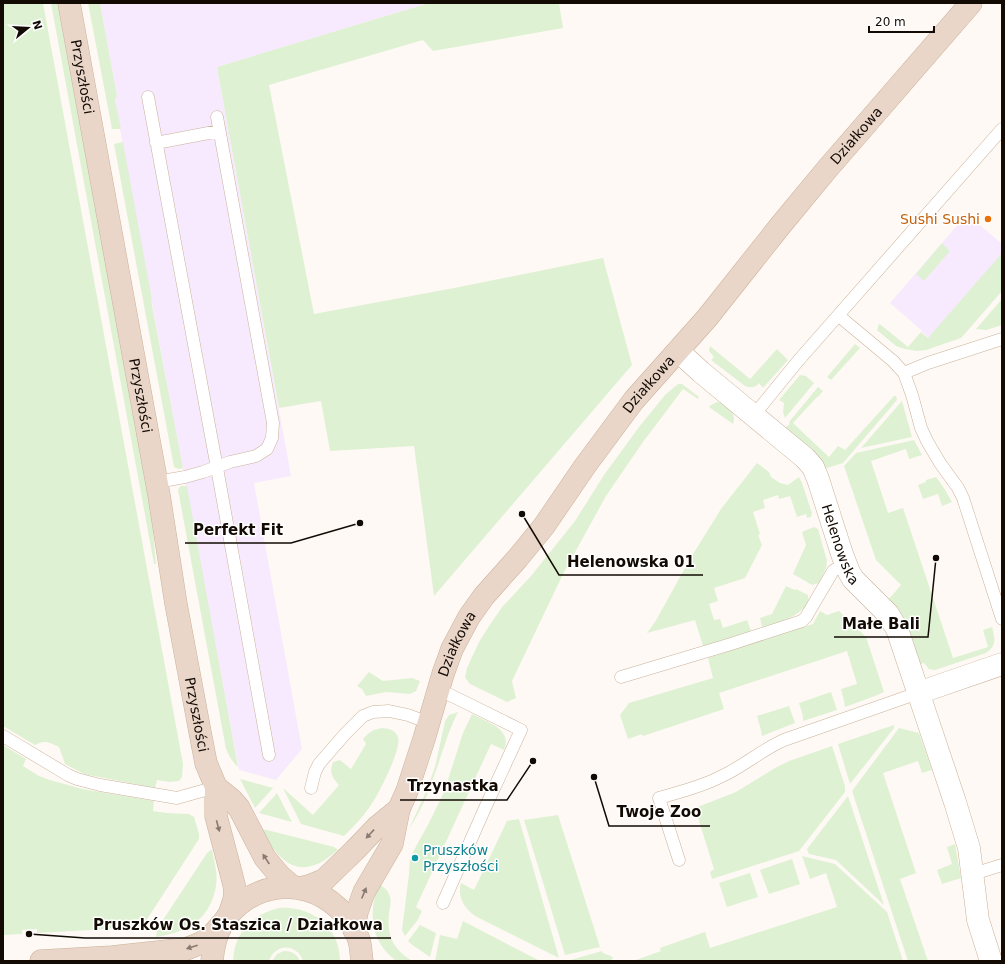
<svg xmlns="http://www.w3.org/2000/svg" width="1005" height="964" viewBox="0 0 1005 964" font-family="'DejaVu Sans',sans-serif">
<rect width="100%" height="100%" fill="#fef9f4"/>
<path fill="#f7eafe" d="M100,3H429L217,67L291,476L254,483L302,749L276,780L239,770L124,152L115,100L117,96Z
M967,214L1002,244V291L961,338H928V337L921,331V330L890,303Z"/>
<path fill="#dff1d3" d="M3,3H43L183,764L182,777L179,781L170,782L157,780L155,788L84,774L65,764L59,747C50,743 45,739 35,745L3,726Z
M51,3H58L151,509L156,564H154Z
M88,3H100L117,96L115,100L121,129H112Z
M429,3H559L563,28L433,51L423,40L269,85L314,314L454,288L603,258L632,365L434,596L414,446L330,451L321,401L279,408L217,67Z
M123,142L151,294L152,305L183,468L179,469L174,467L114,144Z
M942,243L950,251L924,281L916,274Z
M1002,253V291L961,338L926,350L917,351L905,349L896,346L877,330L879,324L881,325L908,347L921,332L928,338Z
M1002,299V325L986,330L976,329Z
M855,344L860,348L831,380L827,377Z
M710,346L750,379L777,349L788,360L763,388L759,383C755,388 751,388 745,386L711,360L714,357L709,351Z
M800,375L806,376L814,383L785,418L783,412L784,403L779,400Z
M678,384H682L699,397L698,399L683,389L643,442L606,496L563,574L512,681L516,698L507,702L470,684L466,679L465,677L467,668L479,642L491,623L503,606L531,576L575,521L604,475L639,427L665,395L672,389Z
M818,387L823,391L818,397H817L793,423L829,457L838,446L845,450L894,396H896L897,400L843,463L824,469L785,428L790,424L789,422Z
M902,401L912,437L861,448Z
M717,402C728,403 737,414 733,424L709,407L711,405Z
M914,440L922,455L909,459L906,449L871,461L888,513L903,508L953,658L988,647L983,630L992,627C995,639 997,645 986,653L935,670L929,669L924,663L918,665L888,600L901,585L876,560L844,466L856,453Z
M757,463L769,472L771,477L780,483L788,485L799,477L802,483L812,513L811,517L807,518L806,514L797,517L790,496L779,499L778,495L763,500L765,508L753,512L760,534L758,535L762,545L745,578L714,588L718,601L709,604L714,620L720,619L723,628L747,620L751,631L703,646L695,620L647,633L655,622L690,559L721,509Z
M936,477L944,488L952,502L942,506L938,494L923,499L918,485L926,482V480Z
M181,486H187L238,767C232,762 229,756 226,749L178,490L179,488Z
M814,527L818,529L827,561L826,568L819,583L812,585L793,574L806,545L802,532Z
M786,586L795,590L796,589L808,595L809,602C796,619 782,621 762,627L760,618L772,614Z
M820,611L827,615L839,611L866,637L884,692L875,696L845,707L844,701L841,689L857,684L847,651L719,693L724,709L643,736L642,734L628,739L620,715L629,703L713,678L708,658L813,624Z
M369,672L383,681L412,678L420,681L416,691L410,694L386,692L366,696L362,689L357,686Z
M831,692L837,710L803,721V716L799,703Z
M789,706L795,723L762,736L761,730L757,716Z
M458,712C454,720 450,729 447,738C436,769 428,801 409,829L426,792L435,767L445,721L449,715Z
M472,714C487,722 513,729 504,750L491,744L416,907L422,911L417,921L405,936L402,930L409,874L410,859L416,862L419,857L412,854L420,839L429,823L444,792L463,733Z
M894,725V728L850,784L838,744Z
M383,728C390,729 395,730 398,737C402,750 377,797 369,808C362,818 353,827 344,836L301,824L283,788L313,815L339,785C332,777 329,773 333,762L340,760L351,769L366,744L363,739C369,732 374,729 383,728Z
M899,728L919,733L932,770L922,773L918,761L883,773L916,873L900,879L928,961H908L852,791Z
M3,745L26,759L23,766L39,776L50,780L82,789L154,801L153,811L167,813L189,814L194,817L199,834V839L142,927L37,933V929L22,930V934L3,935Z
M832,746L845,786V792L799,851L712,879L710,872L714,869L695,808L736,792L775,768L789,761Z
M240,779L273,788L255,808Z
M277,793L292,822L259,813Z
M848,796L884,905L836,860L809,854L807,849Z
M558,815L600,947L565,955L524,820Z
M519,819L559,958L475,916C464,908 457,897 461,883L474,890L507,821Z
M262,829L279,833L334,847L338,850C329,857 321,864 311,866C287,873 270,847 262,829Z
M955,844L961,878L942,884L937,870L952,864L947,847Z
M212,849C213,856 215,863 216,870C219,892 209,917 188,927C178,933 167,935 156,937L157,932L159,926L207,853Z
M802,856L835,864L887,912L903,961H633L661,951L660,948L705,932L710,948L837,907L826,873L810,879Z
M792,859L800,884L769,894L760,870Z
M750,873L758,897L727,907L719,883Z
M378,883C382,886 387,889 389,894C392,900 390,907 389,913C387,936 392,948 412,961H396C369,940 369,913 378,883Z
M279,908C312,906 340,927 340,961H303C297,943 275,943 269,961H233C234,933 252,914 279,908Z
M463,921L540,961H435L440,935L457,939Z
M420,925L436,933L430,957L411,944L408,941Z
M284,951C292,951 297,954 300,961H272L277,954Z
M602,951L603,953L613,957L611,961H567Z"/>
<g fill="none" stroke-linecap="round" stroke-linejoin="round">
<defs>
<path id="lane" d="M148,97L217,468L269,755
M156,143L219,131
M839,316L893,361L904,373L912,395L921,428L927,441L940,463L958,488L963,498L1002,619
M904,373L928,363L1002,339
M754,415L798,361L1002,129
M157,482L185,477L203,472L230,462L256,456L267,449L272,438L273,423L217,117
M621,677L731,644L802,621L806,617L833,571L836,569L846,564
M438,689L521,730L485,808L443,903
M3,736L68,775L77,779L100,785L177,798L216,787
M311,788L315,772L319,764L345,734L363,716L373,712L389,711L408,715L429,723
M679,860L659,798C679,792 701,787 720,777C743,767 761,750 784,740L918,693
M973,874L1002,865"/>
<g id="street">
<path id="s1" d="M678,351L701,372L805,458L813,467L818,479L842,554L849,572L853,579L888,614L897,629L955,802L969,848L978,920L991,961"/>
<path d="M918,693L1002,664"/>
</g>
<g id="secondary">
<path id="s2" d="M69,3L159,495L176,604L200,732L206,763L216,787V816L231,873L235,889L234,900L230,912"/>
<path d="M216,787L231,799L239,808L265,858L280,876L293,887"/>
<path d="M299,888L309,886L324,880L354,851L377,827L399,809"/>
<path id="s3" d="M354,930L355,922L357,912L364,892L392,844L399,809L407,791L424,739L443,674L452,649L469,617L484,596L517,559L544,526L585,466L634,400L707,318L780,226L828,168L971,3"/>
<path d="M41,961L112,957L186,949L201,943L213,934L221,925"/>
<path d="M212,961C213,948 216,934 223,923C248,883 302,875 337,907C347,915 355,927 359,940C361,947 361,954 362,961"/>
</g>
</defs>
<use href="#lane" stroke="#cab29a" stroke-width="13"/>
<use href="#street" stroke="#cab29a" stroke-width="23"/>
<use href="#secondary" stroke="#cab29a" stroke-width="23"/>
<use href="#lane" stroke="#fff" stroke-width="12"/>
<use href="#street" stroke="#fff" stroke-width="22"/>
<use href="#secondary" stroke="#ead6c9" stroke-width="22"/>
</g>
<defs><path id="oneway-solid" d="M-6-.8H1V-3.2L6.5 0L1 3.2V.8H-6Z"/></defs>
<g fill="#897a70">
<use href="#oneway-solid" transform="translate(218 826) rotate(75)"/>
<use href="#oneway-solid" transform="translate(370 834) rotate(133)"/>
<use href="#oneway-solid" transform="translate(266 859) rotate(-123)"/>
<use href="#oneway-solid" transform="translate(364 893) rotate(-67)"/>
<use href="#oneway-solid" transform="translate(192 947) rotate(162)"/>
</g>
<circle fill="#e8710a" stroke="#fff" stroke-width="1.5" cx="988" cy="219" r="4"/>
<circle fill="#0f9aa8" stroke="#fff" stroke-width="1.5" cx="415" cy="858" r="4"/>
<g text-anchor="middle" stroke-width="3" stroke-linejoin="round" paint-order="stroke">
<g font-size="14" fill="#120a03" stroke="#fff">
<text dy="5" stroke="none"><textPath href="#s2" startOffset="75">Przyszłości</textPath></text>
<text dy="5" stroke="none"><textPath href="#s3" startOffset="954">Działkowa</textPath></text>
<text dy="5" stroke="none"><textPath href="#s3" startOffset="630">Działkowa</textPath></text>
<text dy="5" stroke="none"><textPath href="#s2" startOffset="399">Przyszłości</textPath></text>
<text dy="5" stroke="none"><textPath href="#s1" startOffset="260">Helenowska</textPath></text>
<text dy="5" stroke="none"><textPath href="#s3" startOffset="306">Działkowa</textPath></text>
<text dy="5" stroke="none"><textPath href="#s2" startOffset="723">Przyszłości</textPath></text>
</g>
<g font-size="14" fill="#c56008" stroke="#fff" text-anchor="end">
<text x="980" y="224">Sushi Sushi</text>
</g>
<g font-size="14" fill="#0d838f" stroke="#fff" text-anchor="start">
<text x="423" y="855">Pruszków<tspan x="423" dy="16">Przyszłości</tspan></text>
</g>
</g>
<path fill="none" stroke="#120a03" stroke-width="1.5" d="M360 523L291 543H185M522 514L559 575H703M936 558L928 637H834M533 761L507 800H400M594 777L609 826H710M29 934L85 938H391"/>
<g fill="#120a03" stroke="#fff" stroke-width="1.5">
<circle cx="360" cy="523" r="4"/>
<circle cx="522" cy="514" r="4"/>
<circle cx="936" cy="558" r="4"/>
<circle cx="533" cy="761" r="4"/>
<circle cx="594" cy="777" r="4"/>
<circle cx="29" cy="934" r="4"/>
</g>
<g font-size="15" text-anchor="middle" font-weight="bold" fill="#120a03" stroke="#fff" stroke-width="3" stroke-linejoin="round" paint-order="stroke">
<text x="238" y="535">Perfekt Fit</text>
<text x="631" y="567">Helenowska 01</text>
<text x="881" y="629">Małe Bali</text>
<text x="453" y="791">Trzynastka</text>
<text x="659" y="817">Twoje Zoo</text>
<text x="238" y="930">Pruszków Os. Staszica / Działkowa</text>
</g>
<rect width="1005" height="964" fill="none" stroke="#120a03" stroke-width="8"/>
<g transform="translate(28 28) rotate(72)" stroke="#ffffff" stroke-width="3" paint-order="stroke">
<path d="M0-3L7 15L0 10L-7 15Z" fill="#120a03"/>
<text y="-6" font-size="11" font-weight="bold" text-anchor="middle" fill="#120a03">N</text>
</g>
<path d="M869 26v6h65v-6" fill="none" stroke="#120a03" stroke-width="2"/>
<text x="875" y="26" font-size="12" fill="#120a03" stroke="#ffffff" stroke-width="3" paint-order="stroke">20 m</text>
</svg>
